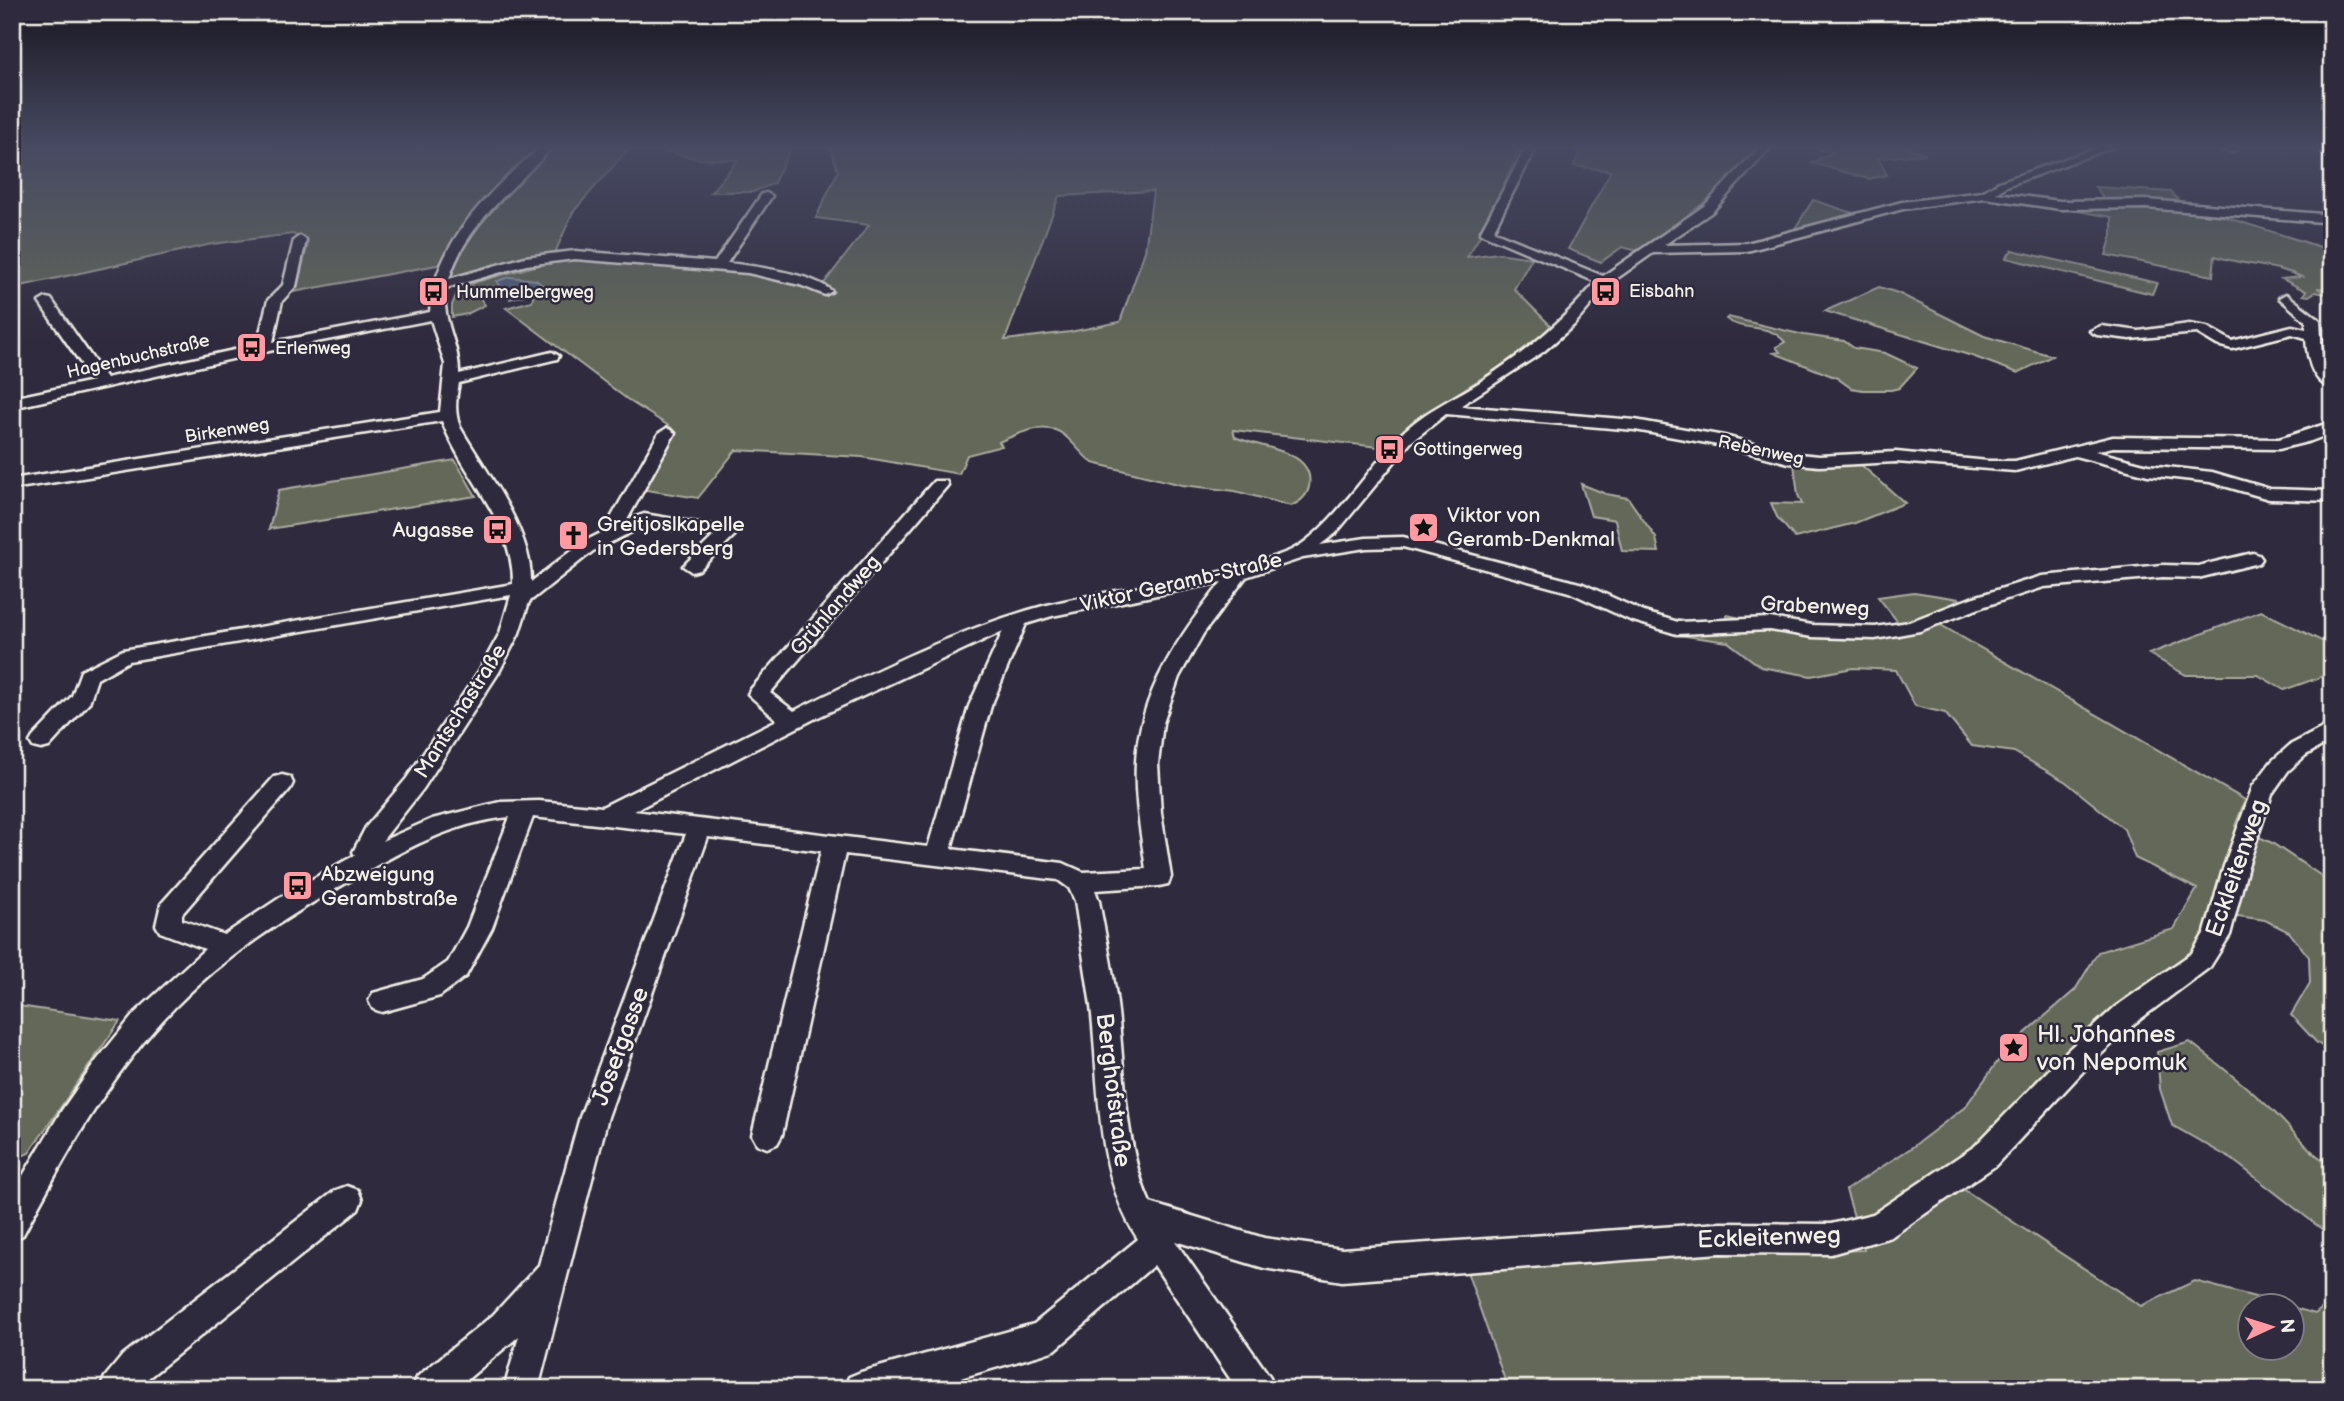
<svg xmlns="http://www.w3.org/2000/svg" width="2344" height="1401" viewBox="0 0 2344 1401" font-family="'Balsamiq Sans',sans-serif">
<rect width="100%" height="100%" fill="#2f2a3d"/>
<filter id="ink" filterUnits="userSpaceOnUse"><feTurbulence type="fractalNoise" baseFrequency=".0143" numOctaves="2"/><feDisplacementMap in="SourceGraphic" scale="14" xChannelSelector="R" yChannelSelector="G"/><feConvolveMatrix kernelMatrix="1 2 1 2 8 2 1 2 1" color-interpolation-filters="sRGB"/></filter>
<g filter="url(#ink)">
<path fill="#646759" stroke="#acaca0" stroke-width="2" fill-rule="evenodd" d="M12,146H545L517,169L442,264L283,294L297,287L308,244L293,234L212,244L12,288Z
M552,146H631L573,212L554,255L449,280L448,276C473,225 509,182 552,146Z
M642,146H812L790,149L774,183L753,192H711L738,160L698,159Z
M830,146H1521L1483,231L1467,257L1498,253L1532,258L1514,289L1552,327L1511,360L1437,406L1387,448L1233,430L1235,437C1258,448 1316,449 1309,487C1307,497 1300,502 1291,506L1235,491L1182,485L1093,463C1082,455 1075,444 1064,435C1046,420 1017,434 999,442L1002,446L967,455L959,474L862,457L736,450L698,498L640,489L672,428L631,402L506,308L532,301L534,292L542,285L498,282L502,288L487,290L480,298L485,305L467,314L452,317V305L457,293L476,282L562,259L731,270L822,292V286L869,225L816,218L838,171ZM1153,191L1145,251L1120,322L1070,332L1005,340L1059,196Z
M1581,146H1760L1712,196L1642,252L1622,247L1601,262L1568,249L1611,171L1574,166Z
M1795,146H1903L1926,154L1878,158L1887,175L1869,179L1812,163L1833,152Z
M2095,187L2171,192L2184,206L2107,203Z
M1813,200L1856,214L1794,230Z
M2133,205L2219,215L2330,250L2332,289L2317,288L2332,295L2315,292L2309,296L2303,295L2306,291L2282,279L2302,277C2273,264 2244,266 2215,256L2213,276L2106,255L2112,235V217L2048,206Z
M2012,250L2157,283L2152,294L2006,258Z
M1879,287L1898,293L1984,336L2052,356L2018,373L1972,356L1825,311Z
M1728,317L1804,335L1844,341L1854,348L1885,353L1917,368L1899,388L1891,390H1863L1851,388L1837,378L1774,353L1780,352L1776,347L1785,342C1767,321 1744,333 1726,319Z
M455,460L476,496L269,529L279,490Z
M1797,463L1860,464L1905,503L1855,523L1795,538L1777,517L1771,503L1802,504L1798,495L1794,464Z
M1581,484L1606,494L1628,498L1656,538L1659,552L1622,551L1615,520L1591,516Z
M1914,592L1959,599L1932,620L2245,800L2235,826L2272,843L2332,883V1053L2316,1042L2291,1015L2310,983L2309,957L2289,932L2265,920L2231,915L2212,963L2098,1046L1957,1185L2141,1306L2195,1281L2289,1306H2250V1348H2292V1307L2315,1314L2332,1300V1389H1508L1464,1263L1864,1250L1846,1190L1911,1148L1965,1107L2006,1050L2075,990L2098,952L2174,929L2197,889L2135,858L2124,829L2066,782L2014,752L1972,746L1945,713L1915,706L1896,670L1853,668L1811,676L1761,667L1728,642L1671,634L1672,630H1724L1727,615L1821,636L1900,637L1897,621L1878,597Z
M2261,611L2332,646V673L2284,690L2258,675H2186L2149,654Z
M12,1005L120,1021L29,1153L12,1160Z
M2190,1042C2218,1064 2247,1086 2273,1111C2293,1130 2308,1152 2332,1166V1237L2233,1160L2172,1125L2160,1089L2157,1052Z"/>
<path fill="#51607b" stroke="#929aa7" stroke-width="2" d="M510,277L536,280L542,285L534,292L510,299L497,281Z"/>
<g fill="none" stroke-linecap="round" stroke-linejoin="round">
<defs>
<path id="minor" d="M542,146H553C515,189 467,221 449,279L525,257L575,251L715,262L762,194L766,193L772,196L727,263C754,266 812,273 832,291L825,295L800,285L748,273L575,259L526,265L446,288C440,320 460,343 459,374L552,352L559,356L557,359L459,383C456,398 454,412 460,427C485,471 532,529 531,582L581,543L603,532L659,433L667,428L675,433L627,520L644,514L728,528L737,533L699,570L692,572L683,566L714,536L646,525L593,551L529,602L519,633L499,672L423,789L382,841L432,819L500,802L539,801L602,807L777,720L748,694L751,689L934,481H946L948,485L770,693L794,711C873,672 958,629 1043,606C1123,585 1209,583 1287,552C1325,537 1368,470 1397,439C1419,413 1452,400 1480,382C1527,351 1559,325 1596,282L1480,233L1527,146H1537L1493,231L1603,276L1704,206L1761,146H1772L1712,212L1664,245L1747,243L1902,202L1982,192L1999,182L2102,146H2116L2007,186L1996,193L2060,201L2146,200L2322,214L2328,218L2322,222L2146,208L2060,209L1985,198L1903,209L1747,251L1653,253L1609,284L1574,325L1543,352L1460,406L1635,420L1724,436L1789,453L1819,456L1896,452L1988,461H2015L2113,437L2279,439L2332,422V433L2311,441L2279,449L2113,447L2095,451L2148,465L2212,472L2270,489L2332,491V501L2269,499L2210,482L2148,475L2075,456L2015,471L1896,462L1819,466L1789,463L1723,446L1635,430L1446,414L1411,442L1336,533L1320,545L1366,538L1403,537L1583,584L1644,612L1678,622L1770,618L1812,625L1875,627L1909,622L1971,598L2042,576L2163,565L2198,566L2253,553L2259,555L2262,559L2259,563L2198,578L2163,577L2044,587L1985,606L1920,631L1875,639L1812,637L1770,630L1677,634L1630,620L1569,592L1403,547L1366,548L1303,558L1246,577L1203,634L1179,677L1163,723L1158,764L1161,813L1171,877L1168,884L1159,886L1095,890L1099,901C1106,938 1114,975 1118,1012C1125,1074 1124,1145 1150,1203L1264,1238L1342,1249L1720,1223L1831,1224L1873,1214L1975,1146L2068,1050L2115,1007L2192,953L2205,932L2224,866L2253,786L2272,761L2290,745L2332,723V740L2306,755L2288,771L2272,794L2248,866L2230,935L2210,967L2135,1023L2088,1066L1995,1166L1891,1237L1831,1254L1720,1253L1342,1281L1264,1268L1175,1241L1270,1377L1275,1389H1237L1154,1265L1055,1350L1043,1354L922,1389H844L849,1377L861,1372L1034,1324L1138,1239C1094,1171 1100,1084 1091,1006C1086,971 1080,936 1075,901L1069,888L1058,880L845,854L782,1135L777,1144L767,1148L757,1144L752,1135L821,851L708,837L608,1117L538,1389H504L519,1336L456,1389H412L417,1377L493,1315L539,1265L580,1117L686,834L533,817L492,928L466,976L440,996L382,1012L373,1009L369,1001L373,993L423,979L448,962L467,927L510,817C453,822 401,851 353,879C290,915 227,954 176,1006C111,1072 66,1154 23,1235L12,1240V1194L62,1110L97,1060L135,1013L205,949L160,932L156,925L161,904L274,777L282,775L290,777L293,783L290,789L182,914V920L224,935L284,895L355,855L353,852L366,827L407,778L479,671L500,633L511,595L129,661L97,679L89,703L49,747L41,749L33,747L30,742L33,737L72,696L81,671L123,650L513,584C514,521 462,476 442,421L12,489V479L440,412L445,364L431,320L264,352L12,408V398L93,381L39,302L46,298L51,299L106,378L257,345L268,300L283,285L294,240L300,236L306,240L296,286L282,301L273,342L430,312C434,243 492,188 542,146ZM1222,582C1180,634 1139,693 1136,762C1134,798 1141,833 1146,869L1083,872L1063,863L951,849L991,706L1026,624L1052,616ZM1003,631L969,706L928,847L634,811L816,718Z
M2208,146H2231L2237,149L2232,152L2209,148Z
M2286,294L2320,320L2322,355L2332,376V388C2311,382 2307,357 2306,338L2292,334L2232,349L2217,345L2197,333L2130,339L2097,335L2090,331L2101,326L2139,331L2189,324L2207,327L2232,341L2292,326L2306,329V321L2279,298Z
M347,1186L358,1190L362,1200L358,1210L147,1379L139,1389H100L105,1377L123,1355L336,1190Z"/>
</defs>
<use href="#minor" stroke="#f4f1e8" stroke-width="5"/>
<use href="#minor" fill="#2f2a3d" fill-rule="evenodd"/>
</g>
<path fill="#433f53" stroke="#f4f1e8" stroke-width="2" d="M12,1168L17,1172L12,1181Z"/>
</g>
<linearGradient id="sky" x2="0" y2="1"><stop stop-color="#1a1722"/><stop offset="0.43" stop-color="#474a62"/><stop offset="1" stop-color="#474a62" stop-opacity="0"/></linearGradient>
<rect width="2344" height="342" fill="url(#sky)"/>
<defs>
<symbol id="bus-square" viewBox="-11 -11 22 22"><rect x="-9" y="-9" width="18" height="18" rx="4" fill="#ff9aa2" stroke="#2f2a3d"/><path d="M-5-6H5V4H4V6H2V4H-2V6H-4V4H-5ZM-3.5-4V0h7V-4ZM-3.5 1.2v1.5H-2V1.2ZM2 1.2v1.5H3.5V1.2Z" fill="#111"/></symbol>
<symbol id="sight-square" viewBox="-11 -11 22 22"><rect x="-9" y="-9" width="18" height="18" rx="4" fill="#ff9aa2" stroke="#2f2a3d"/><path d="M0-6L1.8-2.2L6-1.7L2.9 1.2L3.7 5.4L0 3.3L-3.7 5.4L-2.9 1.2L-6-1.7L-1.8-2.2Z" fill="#111"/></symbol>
<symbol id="church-square" viewBox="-11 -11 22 22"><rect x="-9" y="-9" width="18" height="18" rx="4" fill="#ff9aa2" stroke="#2f2a3d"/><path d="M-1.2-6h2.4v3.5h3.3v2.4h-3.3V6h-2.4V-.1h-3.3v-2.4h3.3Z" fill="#111"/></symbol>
</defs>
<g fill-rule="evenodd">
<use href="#bus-square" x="1588" y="274" width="35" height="35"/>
<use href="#bus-square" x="416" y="274" width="35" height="35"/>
<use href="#bus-square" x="234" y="330" width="35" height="35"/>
<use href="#bus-square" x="1372" y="432" width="35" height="35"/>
<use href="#sight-square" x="1406" y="510" width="35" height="35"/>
<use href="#bus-square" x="480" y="512" width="35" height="35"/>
<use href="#church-square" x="556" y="518" width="35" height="35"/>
<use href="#bus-square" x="280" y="868" width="35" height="35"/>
<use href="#sight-square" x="1996" y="1030" width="35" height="35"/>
</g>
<g text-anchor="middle" stroke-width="5" stroke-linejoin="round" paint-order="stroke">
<g font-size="18" fill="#f4f1e8" stroke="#2f2a3d" text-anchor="start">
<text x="1629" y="297">Eisbahn</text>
<text x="456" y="298">Hummelbergweg</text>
<text x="275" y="354">Erlenweg</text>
<text x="1413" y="455">Gottingerweg</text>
</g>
<g font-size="18" fill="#f4f1e8" stroke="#2f2a3d">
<text transform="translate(138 356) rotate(-13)" y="6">Hagenbuchstraße</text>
<text transform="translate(227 430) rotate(-9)" y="6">Birkenweg</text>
<text transform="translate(1761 450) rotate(12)" y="6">Rebenweg</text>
</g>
<g font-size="21" fill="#f4f1e8" stroke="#2f2a3d" text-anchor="start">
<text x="1447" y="522">Viktor von<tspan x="1447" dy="24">Geramb-Denkmal</tspan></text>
<text x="597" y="531">Greitjoslkapelle<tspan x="597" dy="24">in Gedersberg</tspan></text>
<text x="474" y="537" text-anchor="end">Augasse</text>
<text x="321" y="881">Abzweigung<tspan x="321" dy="24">Gerambstraße</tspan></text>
</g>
<g font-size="21" fill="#f4f1e8" stroke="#2f2a3d">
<text transform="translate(1181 582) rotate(-13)" y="7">Viktor Geramb-Straße</text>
<text transform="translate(835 605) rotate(-49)" y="7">Grünlandweg</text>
<text transform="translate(1815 606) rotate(3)" y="7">Grabenweg</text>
<text transform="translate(460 711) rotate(-58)" y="7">Mantschastraße</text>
</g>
<g font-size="24" fill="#f4f1e8" stroke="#2f2a3d">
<text transform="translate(2236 868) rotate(-71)" y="8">Eckleitenweg</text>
<text transform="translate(620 1046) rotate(-70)" y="8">Josefgasse</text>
<text transform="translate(1114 1090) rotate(83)" y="8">Berghofstraße</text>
<text transform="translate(1769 1237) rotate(-2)" y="8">Eckleitenweg</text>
</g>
<g font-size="24" fill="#f4f1e8" stroke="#2f2a3d" text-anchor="start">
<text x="2037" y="1042">Hl. Johannes<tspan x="2037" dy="28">von Nepomuk</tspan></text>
</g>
</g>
<rect width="2344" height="1401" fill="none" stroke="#2f2a3d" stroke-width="42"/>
<rect x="21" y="21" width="2302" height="1359" fill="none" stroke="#f4f1e8" stroke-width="2.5" filter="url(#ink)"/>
<g transform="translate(2271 1327) rotate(86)"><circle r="33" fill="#2f2a3d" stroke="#7e7a81" stroke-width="2"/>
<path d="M0-5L12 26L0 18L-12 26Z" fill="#ff9aa2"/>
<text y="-10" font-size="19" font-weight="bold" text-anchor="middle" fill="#f4f1e8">N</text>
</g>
</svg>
